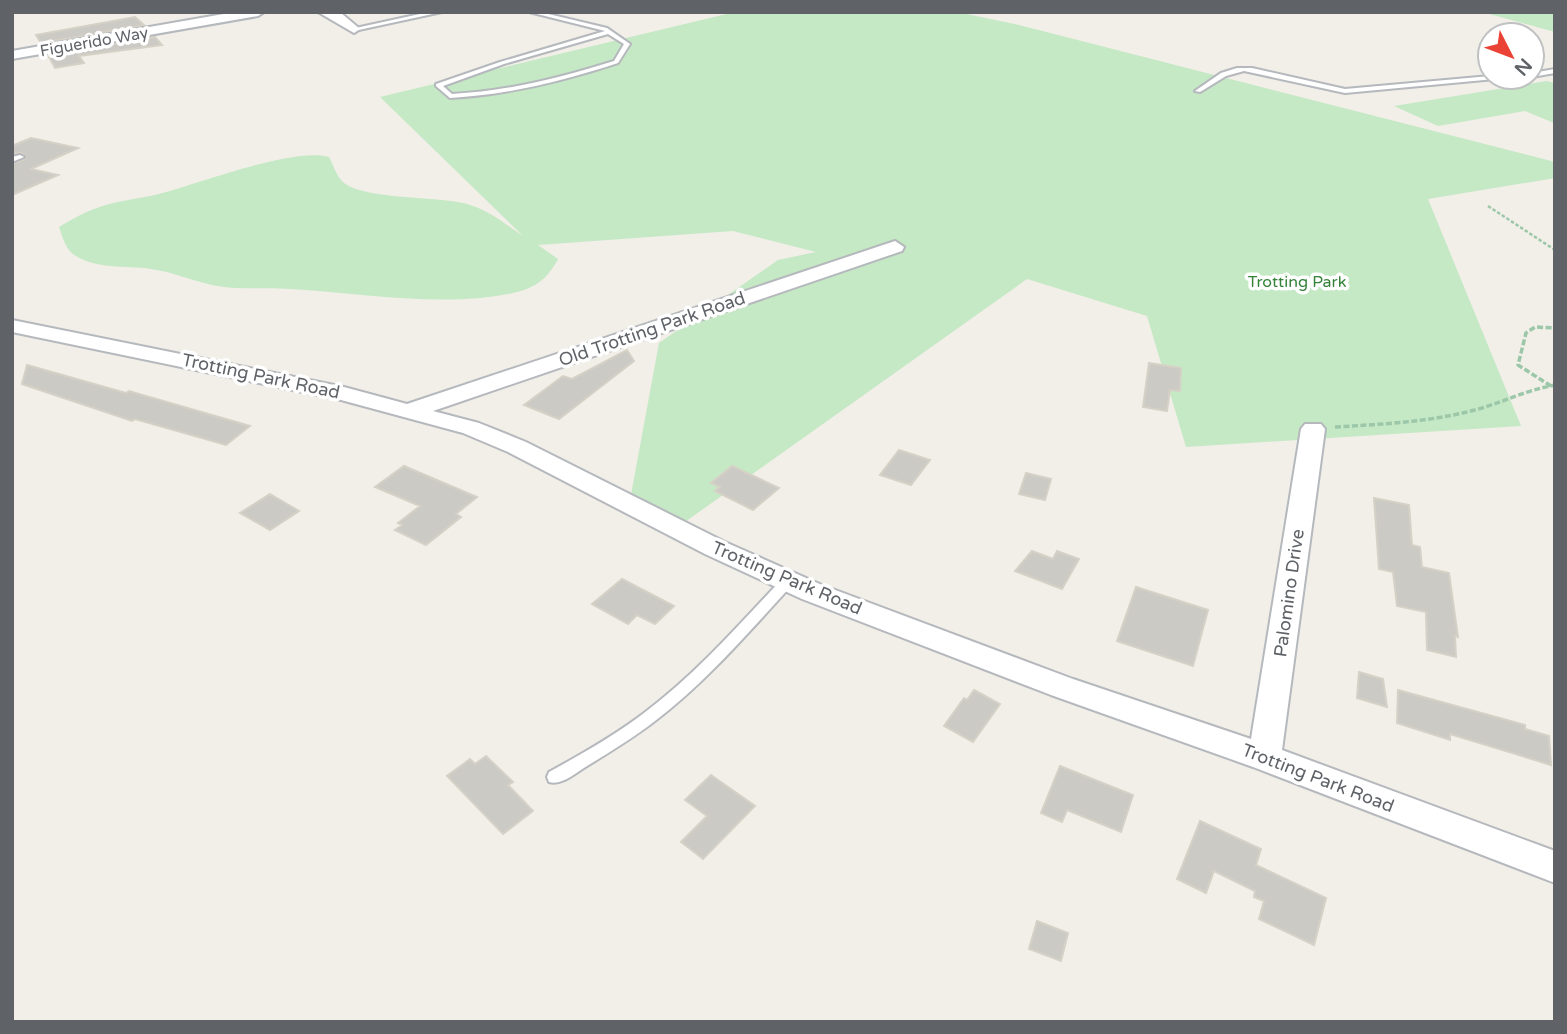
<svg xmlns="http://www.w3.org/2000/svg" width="1567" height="1034" viewBox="0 0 1567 1034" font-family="'Varela Round',sans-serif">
<rect width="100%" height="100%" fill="#f1efe8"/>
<path fill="#c5e8c5" d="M735,12H957L1019,25L1555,162V178L1428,199L1521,426L1186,447L1147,316L1027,279L675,529L630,500L659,343L778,260L816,252L733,231L538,245L558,259C550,274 541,284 524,290C456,310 362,293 291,289C267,287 242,290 217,286C195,282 174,272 151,269C126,265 95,270 73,254C66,249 62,236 59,227C71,220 84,212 97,208C116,201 136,199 155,195C197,185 291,147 329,157C333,164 336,175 342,181C359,200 440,196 467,204C489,210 505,224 523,236L380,97Z
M1482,12H1555V32Z
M1547,81L1555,83L1554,123L1525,111L1438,126L1394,106Z"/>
<path fill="#cccac5" stroke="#d6d1c6" stroke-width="2" d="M135,17L144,25L41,43L36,35Z
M155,37L162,45L79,56L84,63L55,68L48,55Z
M31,138L78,148L31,169L58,175L12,195V164L25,159L26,156L21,153L12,154V146Z
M627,350L634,361L559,419L524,405L563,376L572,379Z
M1149,363L1181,368L1180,391L1170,390L1167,411L1143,407Z
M27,365L126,393L129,391L250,426L226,445L135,419L132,421L22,384Z
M899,450L930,460L911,485L880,475Z
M404,466L477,497L456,514L461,517L426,545L395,530L402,525L398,523L420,506L375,487Z
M732,466L779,488L753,510L715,491L720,487L711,483Z
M1026,473L1051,479L1045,500L1019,494Z
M270,494L299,511L270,530L240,513Z
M1374,498L1409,505L1412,545L1420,547L1422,567L1449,573L1458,637L1455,636L1456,657L1427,650L1426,612L1397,606L1393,572L1379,569Z
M1032,551L1053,559L1057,551L1079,559L1062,589L1015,571Z
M622,579L674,606L655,624L637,615L628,624L592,604Z
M1136,587L1208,610L1193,666L1117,641Z
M1359,672L1383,679L1387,707L1357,698Z
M974,690L1000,704L973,742L944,726L964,698L967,700Z
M1398,690L1525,725V729L1549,736L1551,765L1450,734V740L1397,723Z
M486,756L513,782L508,785L533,811L503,834L447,776L470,759L475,764Z
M1060,766L1133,795L1121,832L1067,810L1062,822L1041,813Z
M711,775L755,806L703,859L681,842L707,816L685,800Z
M1200,821L1261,849L1256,865L1326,898L1314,945L1259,919L1264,901L1254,897L1255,891L1214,871L1206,893L1177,879Z
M1037,921L1068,933L1061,961L1029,949Z"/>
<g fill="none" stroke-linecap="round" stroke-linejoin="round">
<defs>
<path id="lane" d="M429,12H442L354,31L351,29Z
M529,12H540L607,28L630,44L618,63C563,81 508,95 450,98L436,86V84L500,62L605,31ZM608,34L624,44L614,61C560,78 508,91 452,94L443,86L504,64Z
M1237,68H1252L1345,89L1490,76L1498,77L1495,79L1345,93L1244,71L1226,76L1200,92L1195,91L1221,73Z
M1555,69V73L1532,77V73Z
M20,155L24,157L12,162V157Z
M787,577L792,579L794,582L792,585C748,633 706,682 655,721C633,738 610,752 587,766C577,772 562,786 549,782L547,777L549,772C582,754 615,735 644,713C696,674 739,625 782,579Z"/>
<path id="street" d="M235,12H264L258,16L12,59V51Z
M318,12L341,13L360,29L354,33Z
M895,241L904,247L902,251L433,411L479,423L526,442L725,542L822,585L1073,679L1251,739L1301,429L1305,424H1321L1325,429L1282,750L1555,851V883L1253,767L1051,695L802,599L705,554L508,452L463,433L341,400L12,332V320L344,387L407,404Z"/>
</defs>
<use href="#lane" stroke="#b5b8bc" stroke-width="4"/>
<use href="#street" stroke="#b5b8bc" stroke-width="4"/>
<path stroke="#9cc7a9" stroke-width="2.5" stroke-dasharray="3.5 2" stroke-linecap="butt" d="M1488,206L1555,250"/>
<path stroke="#9cc7a9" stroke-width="3.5" stroke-dasharray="6 2.5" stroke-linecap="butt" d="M1551,386L1518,365L1526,333L1535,327L1555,328
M1335,427C1384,424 1434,422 1482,408C1508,400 1527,390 1555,385"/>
<use href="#lane" fill="#fff" fill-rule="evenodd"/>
<use href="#street" fill="#fff" fill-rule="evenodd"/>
</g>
<g text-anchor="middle" stroke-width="7" stroke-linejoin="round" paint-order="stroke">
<g font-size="16" fill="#5f6368" stroke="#fff">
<text transform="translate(94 41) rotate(-10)" y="6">Figuerido Way</text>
</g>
<g font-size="16" fill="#348238" stroke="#fff">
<text x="1297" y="287">Trotting Park</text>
</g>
<g font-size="18" fill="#5f6368" stroke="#fff">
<text transform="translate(652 329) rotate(-19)" y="6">Old Trotting Park Road</text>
<text transform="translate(261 376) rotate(12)" y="6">Trotting Park Road</text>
<text transform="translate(787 578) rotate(23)" y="6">Trotting Park Road</text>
<text transform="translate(1289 593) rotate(-82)" y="6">Palomino Drive</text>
<text transform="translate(1318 778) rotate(21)" y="6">Trotting Park Road</text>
</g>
</g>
<rect width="1567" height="1034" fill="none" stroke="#5f6368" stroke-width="28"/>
<g transform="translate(1511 56) rotate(132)"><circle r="33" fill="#ffffff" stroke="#bfc1c3" stroke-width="2"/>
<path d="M0-5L12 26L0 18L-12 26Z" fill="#ea4335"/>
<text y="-10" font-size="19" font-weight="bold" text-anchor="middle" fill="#5f6368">N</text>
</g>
</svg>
